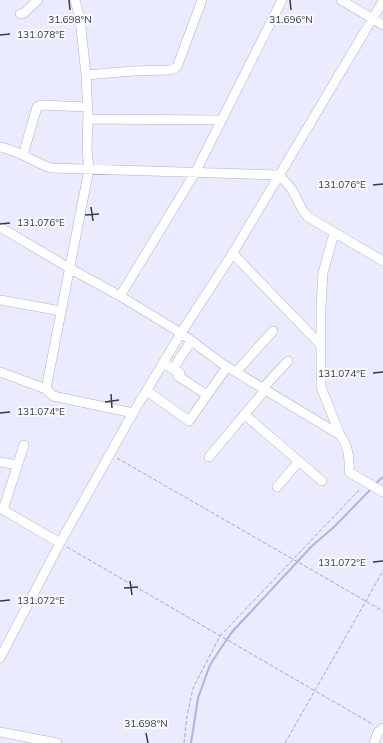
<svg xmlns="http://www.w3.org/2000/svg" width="383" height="743" viewBox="0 0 383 743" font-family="Mulish,sans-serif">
<rect width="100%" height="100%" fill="#eaebfe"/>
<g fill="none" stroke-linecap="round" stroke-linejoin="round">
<path stroke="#b0b1e7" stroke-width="2" d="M375,484L383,477
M191,743L198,698L210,665L219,651L232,632L312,546L334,527L371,489"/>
<defs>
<path id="minor" d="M341,0L383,25
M20,14L24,13L38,0
M86,75L133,71L170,70L177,67L202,0
M88,119L221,120
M0,147C19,151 34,162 51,168L279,175L291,188L303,211L308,217L383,261
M23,155L37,107L41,105L88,107
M0,227L69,268L120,296L181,333L221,363L340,435
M334,233L323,273L321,307V387L340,435C348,445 350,459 349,472L383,492
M232,253L321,345
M120,296L195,173L282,0
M0,300L61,311
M163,363L180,373L178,376L207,395
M173,369L191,341
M0,372L46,389L53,396L133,413
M236,372L273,331
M263,388L288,361
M46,389L89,169L87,150L88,114L86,75L80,18L75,0
M147,391L189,421L227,367
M245,415L322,481
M209,457L265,390
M0,462L18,465
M277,487L299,461
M0,508L60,543
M3,510L24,445
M0,658L60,543L133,413L181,333L231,256L383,1
M0,732L57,743
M374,743L378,732L383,728"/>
</defs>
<use href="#minor" stroke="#b0b1c7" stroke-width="10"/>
<path stroke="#a8a9b8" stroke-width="1" stroke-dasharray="4 2" stroke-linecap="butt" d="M117,458L383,611
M67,547L374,725
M184,743L187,716L193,688L220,636L360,489
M285,743L383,571"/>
<use href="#minor" stroke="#fff" stroke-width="9"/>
</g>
<path fill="none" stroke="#3a3a44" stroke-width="1.5" d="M69,0L70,10M290,0L291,10M0,35L10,34M373,185L383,184M91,207L93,221M85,215L99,214M0,224L10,223M373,373L383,372M111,394L112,408M105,402L119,400M0,413L10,412M373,562L383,561M130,581L132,595M124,588L138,587M0,601L10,600M146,733L148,743"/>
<g font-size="10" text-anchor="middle" fill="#3a3a44" stroke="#f9fafe" stroke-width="4" stroke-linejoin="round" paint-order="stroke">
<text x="70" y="23">31.698°N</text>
<text x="291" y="23">31.696°N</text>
<text x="41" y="38">131.078°E</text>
<text x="342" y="188">131.076°E</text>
<text x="41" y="226">131.076°E</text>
<text x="342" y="377">131.074°E</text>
<text x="41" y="415">131.074°E</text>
<text x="342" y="566">131.072°E</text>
<text x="41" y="604">131.072°E</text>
<text x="146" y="727">31.698°N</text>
</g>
</svg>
